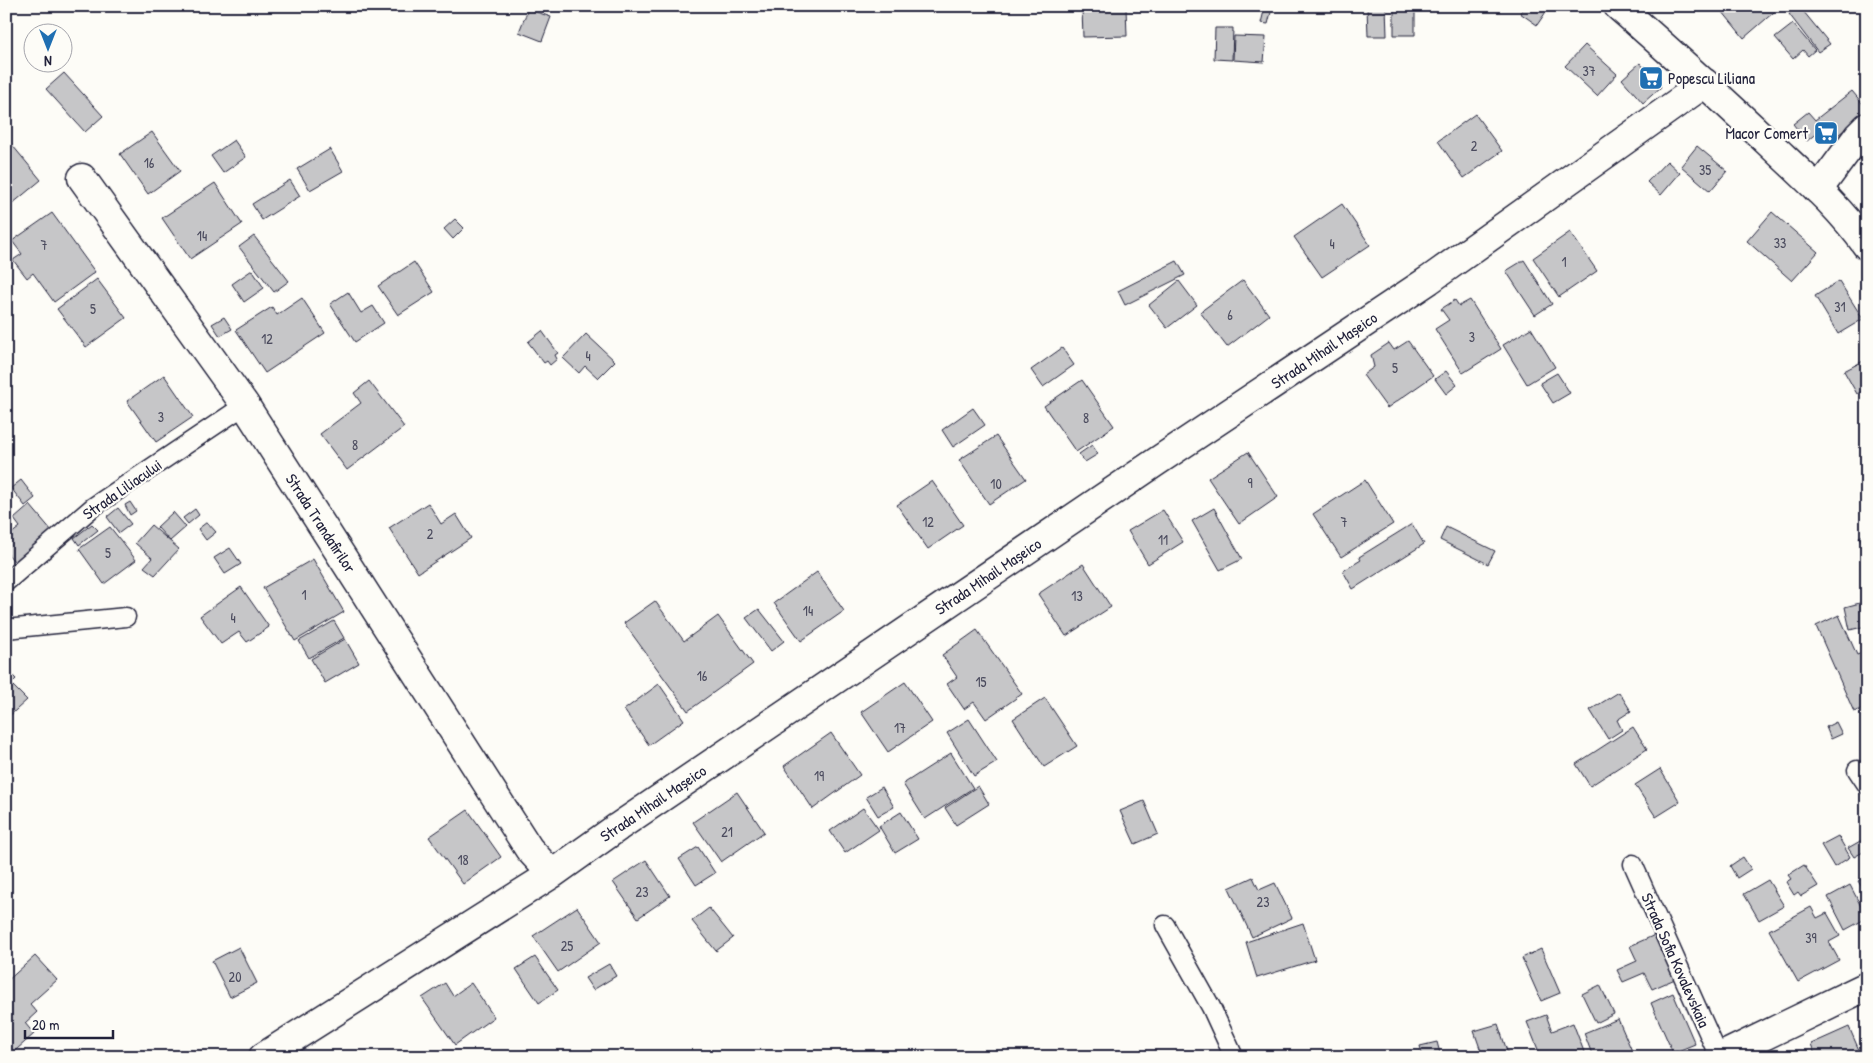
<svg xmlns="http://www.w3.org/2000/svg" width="1873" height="1063" viewBox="0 0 1873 1063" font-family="'Patrick Hand',sans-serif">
<rect width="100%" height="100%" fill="#fdfcf7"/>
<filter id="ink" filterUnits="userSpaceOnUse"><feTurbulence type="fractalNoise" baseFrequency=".02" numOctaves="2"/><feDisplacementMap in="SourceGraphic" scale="10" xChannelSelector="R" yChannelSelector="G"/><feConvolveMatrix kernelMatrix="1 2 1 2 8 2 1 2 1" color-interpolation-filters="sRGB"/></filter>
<g filter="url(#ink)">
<path fill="#c6c6c8" stroke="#22223b" d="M1525,6H1550L1537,25L1520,13Z
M1718,6H1781L1744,38Z
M1799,6L1830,44L1818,52L1789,14Z
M1265,7L1272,8L1268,24L1261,23Z
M1367,7H1386L1387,36H1368Z
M1394,7H1415V35H1394Z
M1126,8L1127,36L1083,37L1082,9Z
M528,9L551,17L542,41L519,32Z
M1793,24L1815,50L1808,56L1803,50L1793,59L1775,38Z
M1215,28H1233L1232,60L1214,59Z
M1234,36L1266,37L1264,62L1233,60Z
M1585,45L1617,74L1597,96L1565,66Z
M36,62H54V63L44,71Z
M1640,63L1661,87L1643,103L1622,79Z
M64,73L103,116L85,132L46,89Z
M1852,91L1867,109V112L1829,142L1819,131L1807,141L1793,124L1808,112L1815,120Z
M1475,114L1502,151L1464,178L1438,141Z
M152,132L180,171L148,194L120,154Z
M8,140L41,180L6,209V141Z
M234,140L246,157L223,173L211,156Z
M1697,146L1727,171L1710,191L1681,166Z
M330,149L343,171L310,190L297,169Z
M1667,161L1680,173L1661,195L1647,182Z
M290,180L300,196L262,220L252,204Z
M215,183L242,224L190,259L162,218Z
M1342,204L1370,245L1322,277L1294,237Z
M1772,212L1818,252L1792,281L1747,241Z
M52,213L95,272L54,302L33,273L27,278L13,260L22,254L12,241Z
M455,219L464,228L453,239L444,229Z
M1570,232L1597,271L1559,297L1533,258Z
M254,236L289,281L274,292L239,247Z
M1524,260L1552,304L1535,315L1506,271Z
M1177,261L1185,275L1125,305L1118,291Z
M414,262L434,292L398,315L378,286Z
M252,270L264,288L244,302L232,284Z
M97,279L126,318L86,347L57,309Z
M1243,280L1269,315L1227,347L1200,312Z
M1179,281L1197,305L1167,328L1149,305Z
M1839,281L1863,319L1838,334L1815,296Z
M348,292L361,313L373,306L384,323L355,342L330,304Z
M302,298L325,333L265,373L236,330L272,307L277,315Z
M1455,300L1459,306L1470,300L1501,349L1463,373L1435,329L1449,320L1441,309Z
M224,317L232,329L220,336L212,324Z
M1531,328L1555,367L1527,384L1503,345Z
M542,331L558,353L555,355L557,359L550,365L547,361L544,363L528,342Z
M586,334L615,361L598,378L585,366L579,373L563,358Z
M1408,341L1433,376L1387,408L1363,375L1374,367L1371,355L1389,343L1394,350Z
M1062,348L1074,365L1043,387L1031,370Z
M1867,359V388L1857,394L1844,371Z
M1446,371L1457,385L1446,394L1435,379Z
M1557,373L1570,393L1553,403L1540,383Z
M164,375L193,417L156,442L127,401Z
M1082,380L1114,426L1076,452L1044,406Z
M369,381L404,427L347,470L320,434L361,403L354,393Z
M973,408L985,425L953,447L942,430Z
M996,436L1026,479L989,504L959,460Z
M1092,445L1098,454L1085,462L1079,454Z
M1248,452L1278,497L1239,524L1208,478Z
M21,480L35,498L25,506L11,488Z
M1365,480L1393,524L1341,557L1313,514Z
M932,481L963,525L928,549L897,505Z
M130,502L136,511L130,515L125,505Z
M428,503L441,524L456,514L471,538L418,573L389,528Z
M30,505L52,531L15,562L6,552V538L20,527L14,519Z
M118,508L131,524L119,533L107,517Z
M1214,508L1242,559L1220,570L1192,521Z
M195,509L199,515L188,524L183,518Z
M1163,510L1183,542L1148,564L1128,531Z
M173,512L186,527L170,541L157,527Z
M207,522L216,532L206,540L198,529Z
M92,524L98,530L79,545L74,538Z
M1412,524L1424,544L1353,589L1343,571L1361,560L1359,557Z
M151,525L179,549L155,575L144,567L152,558L135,543Z
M110,527L136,560L104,584L79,549Z
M1446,527L1495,551L1488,564L1440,540Z
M1867,533V547L1865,548L1859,537Z
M230,548L241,564L225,574L214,558Z
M313,559L344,612L295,641L263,588Z
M1083,564L1111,607L1066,636L1038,594Z
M817,572L844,611L801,641L774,603Z
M241,587L269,627L247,642L239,632L221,644L200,616Z
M655,601L684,641L718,616L753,664L688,711L624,623Z
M1867,601V629L1866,626L1850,630L1845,607Z
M759,609L784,641L771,651L746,618Z
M1839,615L1857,655L1867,651V706L1854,712L1816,626Z
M334,621L344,638L309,658L299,641Z
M977,630L1022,694L986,719L974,702L964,709L947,684L957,677L942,655Z
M345,639L359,663L325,683L311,659Z
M6,669L16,679L11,684L27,700L6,719Z
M905,682L932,722L888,752L861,712Z
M659,684L684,720L649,745L624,710Z
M1619,692L1631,711L1617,720L1622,730L1608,739L1590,710Z
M1045,698L1077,746L1044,767L1013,719Z
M969,719L997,762L974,776L947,733Z
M1836,722L1842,734L1831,739L1826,727Z
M1633,727L1647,749L1590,786L1576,764Z
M831,733L860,775L813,809L784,766Z
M951,753L973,788L925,819L903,784Z
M1660,769L1680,802L1656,817L1635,785Z
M978,786L989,804L956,825L945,808Z
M882,787L894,807L878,816L866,797Z
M737,792L764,832L721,862L693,822Z
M1144,801L1158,834L1135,844L1120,811Z
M863,808L879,830L845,853L830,831Z
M468,810L501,857L463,884L429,837Z
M901,812L918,839L895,853L879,826Z
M1838,836L1850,857L1834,867L1821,845Z
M1862,840L1867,850L1854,857L1848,848Z
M698,847L715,873L696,885L679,859Z
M1743,857L1751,869L1737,878L1730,866Z
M646,860L670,896L638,918L613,882Z
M1804,865L1818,886L1801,896L1798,892L1794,895L1786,882L1791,879L1788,875Z
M1867,876V896L1858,881Z
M1253,877L1259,890L1275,883L1292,918L1252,937L1229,888Z
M1768,880L1784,906L1759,920L1744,894Z
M1850,885L1867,918L1845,930L1828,897Z
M577,907L601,942L558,972L533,936Z
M1811,907L1817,918L1827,913L1840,936L1829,942L1839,960L1798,982L1769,930Z
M709,908L733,938L716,951L692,921Z
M1303,923L1315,960L1257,978L1246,942Z
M1655,935L1675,979L1652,989L1644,973L1623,982L1617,970L1637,961L1630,946Z
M239,947L257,983L230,997L212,961Z
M1541,949L1560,993L1541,1001L1522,958Z
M35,956L57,980L30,1004L37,1012L25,1023L34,1034L8,1057H6V982Z
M535,957L558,990L539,1003L516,969Z
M609,964L616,976L593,990L585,978Z
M445,983L453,996L471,983L494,1017L455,1045L422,998Z
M1600,985L1614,1014L1596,1023L1582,994Z
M1673,993L1695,1044L1673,1053L1651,1003Z
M1546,1015L1552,1031L1573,1023L1586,1057H1541L1527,1022Z
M1618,1019L1632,1051L1621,1057H1593L1584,1033Z
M1498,1024L1509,1057H1483L1474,1031Z
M1849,1027L1862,1057H1816L1811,1044Z
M1437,1042L1441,1057H1423L1420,1046Z"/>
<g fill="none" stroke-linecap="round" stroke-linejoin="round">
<defs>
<path id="lane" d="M6,582L93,507L245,405
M6,629L126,617
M1857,770L1867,785
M1633,864L1719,1057
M1165,925L1211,1007L1234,1057"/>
<path id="street" d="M82,178L245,405L529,849L552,874
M1818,190L1858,136L1867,127
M263,1057L552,874L618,827L1156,462L1429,280L1705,83
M1720,1057L1867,986"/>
<path id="primary" d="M1618,6C1671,52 1722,99 1773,147C1806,178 1840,208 1867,246"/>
</defs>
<use href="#lane" stroke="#22223b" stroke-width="21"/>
<use href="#street" stroke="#22223b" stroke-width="31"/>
<use href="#primary" stroke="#22223b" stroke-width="31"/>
<use href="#lane" stroke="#fdfcf7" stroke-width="18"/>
<use href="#street" stroke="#fdfcf7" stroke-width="28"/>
<use href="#primary" stroke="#fdfcf7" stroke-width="28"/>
</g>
</g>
<defs>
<symbol id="supermarket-square" viewBox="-11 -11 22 22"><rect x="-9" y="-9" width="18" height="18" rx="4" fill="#1f6fb2" stroke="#fdfcf7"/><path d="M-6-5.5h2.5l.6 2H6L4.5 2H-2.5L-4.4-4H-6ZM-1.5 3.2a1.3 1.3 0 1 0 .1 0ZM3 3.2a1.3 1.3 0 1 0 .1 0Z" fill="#fff"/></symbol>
</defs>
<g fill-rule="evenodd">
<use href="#supermarket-square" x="1637" y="64" width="28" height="28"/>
<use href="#supermarket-square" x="1812" y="119" width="28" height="28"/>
</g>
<g text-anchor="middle" stroke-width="4.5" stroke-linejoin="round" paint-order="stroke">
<g font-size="14" fill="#4b4b5e">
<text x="1589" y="76">37</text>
<text x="1474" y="151">2</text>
<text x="149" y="168">16</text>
<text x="1705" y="175">35</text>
<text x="202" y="241">14</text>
<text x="1780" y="248">33</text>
<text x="1332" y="249">4</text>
<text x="44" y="250">7</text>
<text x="1564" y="267">1</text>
<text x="1840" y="312">31</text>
<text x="93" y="314">5</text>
<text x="1230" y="320">6</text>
<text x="1472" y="342">3</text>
<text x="267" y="344">12</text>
<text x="588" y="361">4</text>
<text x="1395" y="373">5</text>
<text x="161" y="422">3</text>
<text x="1086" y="423">8</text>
<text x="355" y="450">8</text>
<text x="1250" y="488">9</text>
<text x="996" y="489">10</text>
<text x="928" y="527">12</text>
<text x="1344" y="527">7</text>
<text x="430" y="539">2</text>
<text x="1163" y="545">11</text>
<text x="108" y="558">5</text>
<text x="304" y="600">1</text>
<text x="1077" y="601">13</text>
<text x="808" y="616">14</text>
<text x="233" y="623">4</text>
<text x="702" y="681">16</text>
<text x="981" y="687">15</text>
<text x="900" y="733">17</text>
<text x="819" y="781">19</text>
<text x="727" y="837">21</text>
<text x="463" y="865">18</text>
<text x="642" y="897">23</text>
<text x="1263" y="907">23</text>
<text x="1811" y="943">39</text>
<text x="567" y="951">25</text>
<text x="235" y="982">20</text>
</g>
<g font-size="16" fill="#22223b" stroke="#fdfcf7" text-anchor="start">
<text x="1668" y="84">Popescu Liliana</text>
<text x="1808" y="139" text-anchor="end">Macor Comert</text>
</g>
<g font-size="16" fill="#22223b" stroke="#fdfcf7">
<text transform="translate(1324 350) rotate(-34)" y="6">Strada Mihail Mașeico</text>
<text transform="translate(122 489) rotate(-35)" y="6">Strada Liliacului</text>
<text transform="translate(321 523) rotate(57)" y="6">Strada Trandafirilor</text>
<text transform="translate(988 576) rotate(-34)" y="6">Strada Mihail Mașeico</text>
<text transform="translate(653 803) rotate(-34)" y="6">Strada Mihail Mașeico</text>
<text transform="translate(1676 960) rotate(66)" y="6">Strada Sofia Kovalevskaia</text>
</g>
</g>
<rect width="1873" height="1063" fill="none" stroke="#fdfcf7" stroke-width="25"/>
<rect x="12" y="12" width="1848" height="1038" fill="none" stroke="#22223b" stroke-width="2" filter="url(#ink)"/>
<g transform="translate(48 48) rotate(180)"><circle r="24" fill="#fdfcf7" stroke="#a5a5ac"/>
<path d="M0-4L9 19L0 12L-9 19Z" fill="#1f6fb2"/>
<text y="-8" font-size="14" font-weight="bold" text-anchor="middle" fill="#22223b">N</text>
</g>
<path d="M25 1030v8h88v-8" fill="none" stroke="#22223b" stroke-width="2.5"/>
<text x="32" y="1030" font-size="15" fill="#22223b" stroke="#fdfcf7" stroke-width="4" paint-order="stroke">20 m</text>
</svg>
